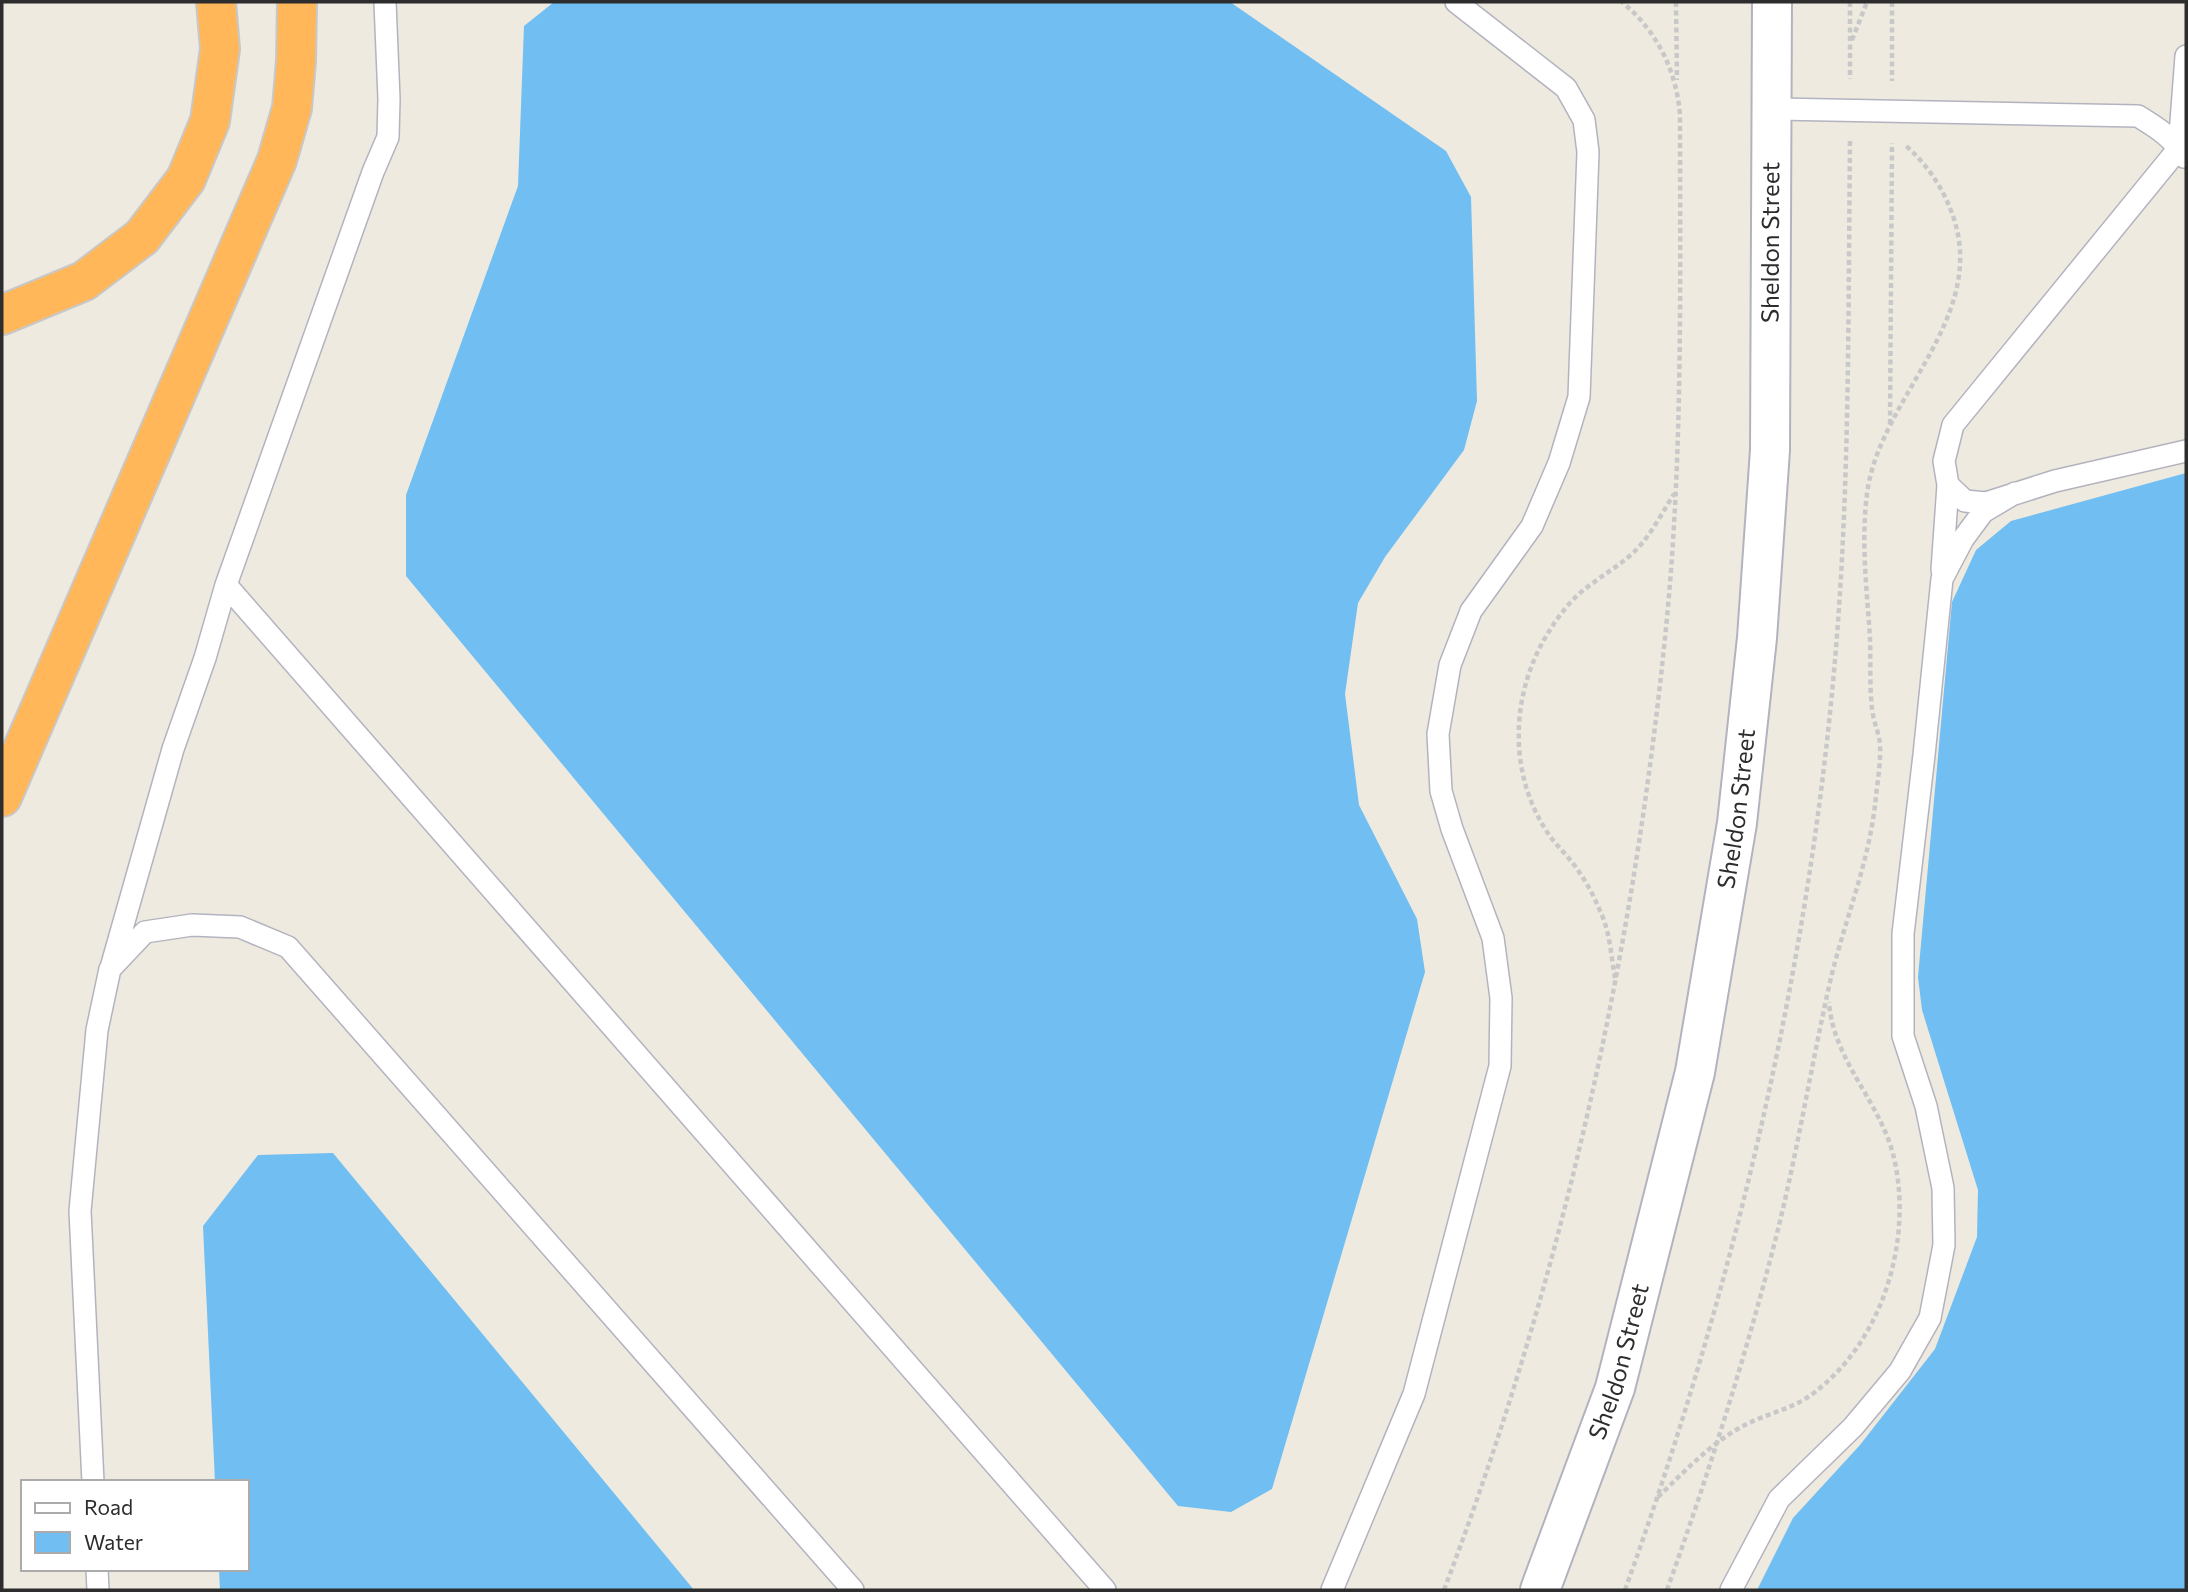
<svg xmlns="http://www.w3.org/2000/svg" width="2188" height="1592" viewBox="0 0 2188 1592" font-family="Commissioner,sans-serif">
<rect width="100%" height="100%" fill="#eeeadf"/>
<path fill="#70bef2" d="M554,2H1230L1446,151L1471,197L1477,401L1464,450L1385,557L1358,603L1345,694L1359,805L1417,919L1425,972L1272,1489L1231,1512L1178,1506L406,576V495L518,186L524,26Z
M2186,473V1590H1757L1793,1518L1860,1445L1935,1349L1977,1237L1978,1190L1922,1010L1918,977L1952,602L1976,550L2011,521Z
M333,1153L694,1590H220L219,1569H247V1482H215L203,1226L258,1155Z"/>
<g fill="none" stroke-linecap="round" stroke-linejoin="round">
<defs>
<path id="lane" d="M385,2L389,99L388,137L373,172L226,585L1105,1590
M2186,56L2179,148L1953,425L1944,461L1948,485L1965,501L1986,503L2055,481L2186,451
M1772,109L2138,116C2156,127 2174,138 2184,157
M1942,570L1948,485
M112,964L173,749L205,658L226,585
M93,1482L80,1211L97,1030L110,969L145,932L192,925L240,927L288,947L853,1590
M97,1569L98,1590
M1332,1590L1414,1394L1500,1066L1501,998L1493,938L1452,829L1441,791L1438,734L1450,665L1471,611L1532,526L1559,463L1579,397L1588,152L1584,120L1566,88L1456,2
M1731,1590L1779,1499L1853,1427L1900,1371L1930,1318L1944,1245L1943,1188L1926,1106L1903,1036V934L1924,755L1942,579L1963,539L1983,512L2015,493"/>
<g id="secondary">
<path id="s1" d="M1540,1590L1615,1388L1695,1072L1737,823L1757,638L1770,450L1772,2"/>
</g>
<path id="highway" d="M2,315L84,281L142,237L186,179L210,121L220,49L216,2
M2,797L277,160L292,108L296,61L297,2"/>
</defs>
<use href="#lane" stroke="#b3b3c0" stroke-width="24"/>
<use href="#secondary" stroke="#b3b3c0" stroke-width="42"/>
<use href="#highway" stroke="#c8c8c8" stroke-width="42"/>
<path stroke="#c8c8c8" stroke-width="4.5" stroke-dasharray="5 3.5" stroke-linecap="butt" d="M1676,2L1677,80
M1850,2V79
M1892,2V81
M1852,40L1867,2
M1890,424L1892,143
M1615,978C1611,956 1610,931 1600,911C1594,896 1586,881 1577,869C1567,854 1553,843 1544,827C1507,767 1512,688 1550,630C1561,612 1575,595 1593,583C1607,572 1622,564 1635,551C1651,535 1662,513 1674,494
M1658,1497C1685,1471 1710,1444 1743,1426C1767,1413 1794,1409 1815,1392C1883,1340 1913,1240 1894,1158C1881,1102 1833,1061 1829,1002
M1444,1590C1562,1279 1633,959 1666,628C1683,457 1680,285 1680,114C1676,70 1657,31 1622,2
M1625,1590C1729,1302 1805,987 1833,682C1850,502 1848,321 1850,141
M1667,1590C1707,1478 1743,1365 1773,1249C1796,1161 1810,1071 1830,982C1844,922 1868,866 1875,805C1877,785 1881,764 1880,744C1879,734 1875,725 1873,715C1869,691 1871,664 1870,639C1867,588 1860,538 1868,487C1884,395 1986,318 1954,219C1944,189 1928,165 1904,144"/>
<use href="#lane" stroke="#fff" stroke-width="21"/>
<use href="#secondary" stroke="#fff" stroke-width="38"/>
<use href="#highway" stroke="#ffb759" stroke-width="38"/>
</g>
<g text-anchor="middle" stroke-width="5" stroke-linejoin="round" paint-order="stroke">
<g font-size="24" fill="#2d2d2d" stroke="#fff">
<text dy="8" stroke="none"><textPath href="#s1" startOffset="1376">Sheldon Street</textPath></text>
<text dy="8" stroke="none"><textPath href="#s1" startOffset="808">Sheldon Street</textPath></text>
<text dy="8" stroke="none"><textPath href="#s1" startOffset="242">Sheldon Street</textPath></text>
</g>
</g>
<rect width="2188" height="1592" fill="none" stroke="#2d2d2d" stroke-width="7"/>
<rect x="21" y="1480" width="228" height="91" fill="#ffffff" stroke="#ababab" stroke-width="2"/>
<rect x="35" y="1503" width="35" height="10" fill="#ffffff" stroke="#ababab" stroke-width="2"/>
<text x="84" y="1515" font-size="21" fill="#2d2d2d">Road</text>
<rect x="35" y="1532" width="35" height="21" fill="#70bef2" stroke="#ababab" stroke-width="2"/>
<text x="84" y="1550" font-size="21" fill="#2d2d2d">Water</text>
</svg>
